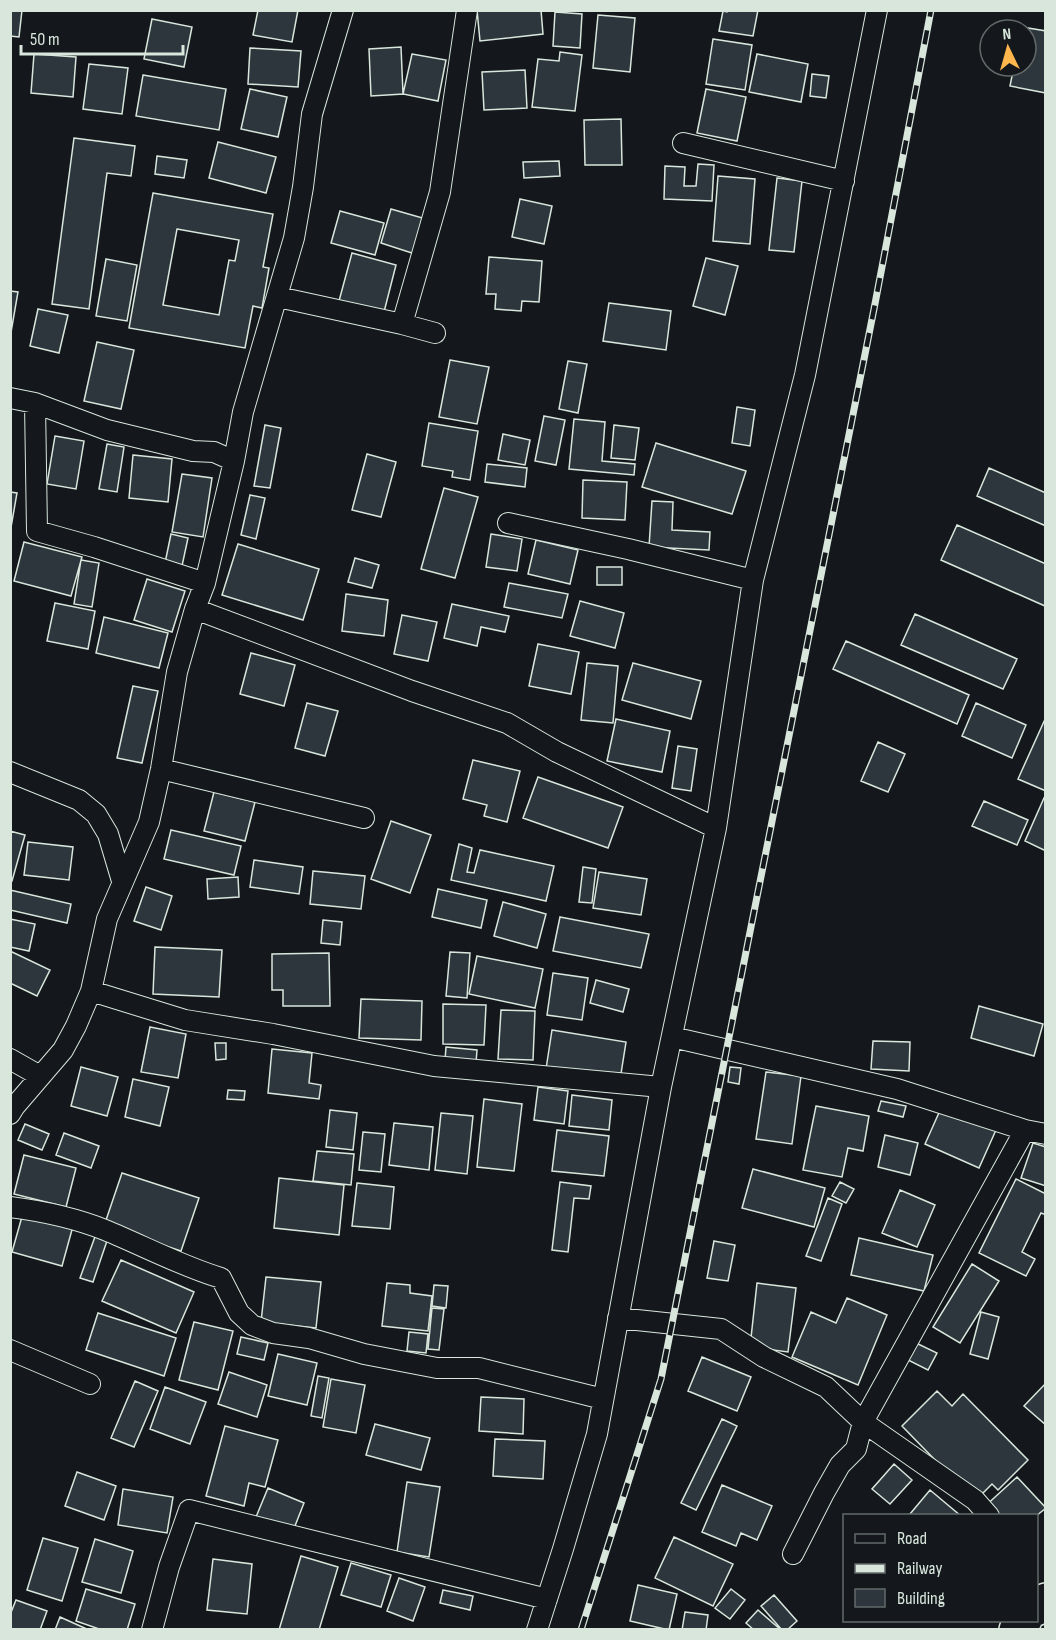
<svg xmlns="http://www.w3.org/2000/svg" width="1056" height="1640" viewBox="0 0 1056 1640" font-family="'Sofia Sans Condensed',sans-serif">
<rect width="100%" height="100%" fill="#14181c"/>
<path fill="#2c363c" stroke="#d8e6dc" stroke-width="1.5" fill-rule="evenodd" d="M10,10H22L19,37L10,36Z
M258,10H298L292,42L253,35Z
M477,10H541L543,34L480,41Z
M728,10H758L753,36L719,31L723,11L727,12Z
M555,12L582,14L580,48L553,46Z
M598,15L635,18L630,72L593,68Z
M152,19L192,27L184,67L144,59Z
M1022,27L1046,31V93L1010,86L1014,66H1026V30H1021Z
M713,39L752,45L745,90L706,84Z
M401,47L403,94L371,96L369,49Z
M250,48L301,51L298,87L248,84Z
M560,52L582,55L575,111L532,107L538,59L559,61Z
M34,54L76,57L73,97L31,93Z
M412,54L446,60L438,101L403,94Z
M757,54L808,64L801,102L749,92Z
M89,64L128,68L122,114L83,109Z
M525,70L527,108L484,110L482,72Z
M812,74L829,76L826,98L810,96Z
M143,75L226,89L219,130L136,116Z
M250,89L287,97L278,137L241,129Z
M706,89L746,97L737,141L697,133Z
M621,119L622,165H585L584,120Z
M74,138L135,146L131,176L107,173L89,309L52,304Z
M218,142L276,157L266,193L209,178Z
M157,156L187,160L184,178L155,174Z
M559,161L560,176L524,178L523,162Z
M698,164L714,165L712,201L664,199L665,166L685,167L684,186H696Z
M718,176L755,179L750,244L713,241Z
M777,178L802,181L794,252L769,250Z
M153,193L273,214L263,267L269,268L262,308L253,306L245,348L129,328ZM177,229L239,240L235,261L229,260L219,315L163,305Z
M520,199L552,206L544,244L512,237Z
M391,209L426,219L415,254L381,243Z
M340,211L384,223L375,255L331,243Z
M352,253L396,265L384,312L339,301Z
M489,257L542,261L539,302L522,301L521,311L495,309L496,294H486Z
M706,258L738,266L725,315L693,306Z
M106,259L137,265L127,321L96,316Z
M10,291L18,292L10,338Z
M609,303L671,311L666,350L603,341Z
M38,309L68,315L59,353L30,346Z
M97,342L134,350L121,409L84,401Z
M450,360L489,367L477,424L439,417Z
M568,361L587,364L578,413L559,409Z
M737,407L755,410L750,446L732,443Z
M544,416L565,420L556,465L535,461Z
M574,419L605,422L602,461L635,464L634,475L569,469Z
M429,423L478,431L470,480L452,477L453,471L422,466Z
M265,425L281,428L270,488L254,486Z
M614,425L639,428L635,460L611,458Z
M503,434L530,440L525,465L498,460Z
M55,436L84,441L76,489L47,484Z
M656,443L746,471L732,514L642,487Z
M107,444L124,447L117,492L99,489Z
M367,454L396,462L381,517L352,510Z
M133,455L172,459L168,502L129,498Z
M487,464L527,468L525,487L485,482Z
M989,468L1046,493V526L977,496Z
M182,474L212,478L203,537L172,532Z
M583,480L627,482L625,520L582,518Z
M444,488L478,497L455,578L421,569Z
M10,492L17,493L10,533Z
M250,495L265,498L256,539L241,535Z
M652,501L673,502L672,530L710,532L709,550L649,547Z
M957,525L1046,564L1045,606L941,560Z
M171,534L188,538L182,566L165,563Z
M491,534L522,539L517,571L486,567Z
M536,540L578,550L570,584L528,574Z
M24,542L82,557L71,596L14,581Z
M238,544L319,569L303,620L222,595Z
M355,558L379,565L372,588L348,582Z
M81,560L99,563L92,607L74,604Z
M597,567H622V585H597Z
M147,579L185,591L172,632L134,620Z
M509,583L568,594L562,618L504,607Z
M346,594L388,600L384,636L342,631Z
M580,601L624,613L615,648L570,636Z
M55,603L95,611L88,649L47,641Z
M452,604L509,616L505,632L481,627L477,646L444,638Z
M915,614L1017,659L1003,689L901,645Z
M402,615L437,622L428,661L394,654Z
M104,617L168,633L159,668L96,653Z
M846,641L969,695L957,724L833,669Z
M538,644L579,652L571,694L529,686Z
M251,653L295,665L284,706L240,694Z
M587,663L618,666L613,723L581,720Z
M633,663L701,681L691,719L622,700Z
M133,686L158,691L142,763L117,758Z
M307,703L338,711L325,756L295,748Z
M976,703L1026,725L1012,758L962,736Z
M1046,717V791L1018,779Z
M616,719L670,731L662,772L607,761Z
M878,742L905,754L888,792L861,781Z
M678,746L697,749L691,791L672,788Z
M473,760L520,771L507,822L484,816L487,805L463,799Z
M538,777L623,807L608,848L523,818Z
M214,792L255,802L245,841L204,831Z
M1044,798L1046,799V851L1025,841Z
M984,801L1028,820L1017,845L972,826Z
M391,821L431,835L410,893L371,879Z
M171,830L241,846L234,875L164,859Z
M10,831L25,835L12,881L10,880Z
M28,842L73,847L69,880L24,875Z
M459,844L472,848L467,872L474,873L480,850L554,866L546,901L451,880Z
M254,860L303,867L299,894L250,887Z
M583,867L596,869L592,903L579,902Z
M313,871L365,876L361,909L310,904Z
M599,872L647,879L641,915L593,908Z
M238,877L239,897L208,899L207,879Z
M146,887L172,896L161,930L134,921Z
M438,889L487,900L481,928L432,917Z
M10,890L71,904L67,923L10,910Z
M503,902L546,914L537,948L494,936Z
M560,917L649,934L641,968L553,951Z
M10,919L35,924L29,951L10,947Z
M323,920L342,922L340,945L321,943Z
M155,947L222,950L219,997L153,994Z
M10,951L50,970L37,996L10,983Z
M450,952L470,953L467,998L446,996Z
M329,953L330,1006H283V990H272V954Z
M477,956L543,969L535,1008L469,994Z
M553,973L588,978L582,1020L547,1015Z
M596,980L629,989L623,1012L590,1003Z
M361,999L422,1001L421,1040L359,1038Z
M443,1004L486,1005L484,1045L443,1044Z
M979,1006L1043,1024L1034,1056L971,1038Z
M501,1010L535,1011L533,1060L498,1059Z
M150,1027L186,1034L178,1078L141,1072Z
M552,1030L626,1042L620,1080L546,1069Z
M873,1041L910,1042L909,1071L871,1069Z
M215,1043H226V1059L216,1060Z
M446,1047L477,1050L476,1063L445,1060Z
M272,1049L312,1053L309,1083L321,1085L319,1099L268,1093Z
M81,1067L118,1077L107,1116L71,1106Z
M730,1067L741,1068L739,1084L728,1082Z
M766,1072L801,1076L792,1144L756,1139Z
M133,1079L169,1087L160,1126L125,1117Z
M538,1087L568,1091L564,1124L534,1120Z
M228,1090L245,1091L244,1100L227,1099Z
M572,1095L612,1100L609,1130L569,1126Z
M484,1099L522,1104L514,1171L477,1167Z
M881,1101L906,1106L903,1117L878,1111Z
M816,1106L869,1116L863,1151L848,1148L842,1177L803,1170Z
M942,1106L996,1130L979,1168L925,1144Z
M330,1110L357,1113L353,1150L326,1147Z
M441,1113L473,1116L467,1174L435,1170Z
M394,1123L433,1127L429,1170L389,1165Z
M25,1124L49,1134L42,1150L18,1140Z
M557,1130L609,1136L604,1176L552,1171Z
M363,1132L385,1134L381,1172L359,1170Z
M64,1133L99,1146L91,1168L56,1155Z
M885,1135L918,1143L910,1175L878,1167Z
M1033,1143L1046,1147V1186L1021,1178Z
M317,1151L354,1154L351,1185L313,1181Z
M24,1155L76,1168L66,1207L14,1194Z
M753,1169L825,1188L814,1227L742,1208Z
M122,1173L199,1198L181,1251L104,1226Z
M279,1178L344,1185L339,1235L274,1228Z
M1016,1179L1046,1194V1215L1041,1213L1022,1252L1035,1259L1026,1276L979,1253Z
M560,1182L591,1186L589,1199L574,1198L568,1252L552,1250Z
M840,1182L854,1189L846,1203L832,1196Z
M357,1183L394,1187L390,1229L352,1226Z
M900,1190L935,1205L917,1247L882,1233Z
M828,1198L842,1204L821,1261L806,1256Z
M23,1213L73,1226L62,1266L12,1252Z
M96,1234L108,1238L93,1282L80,1278Z
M859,1238L933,1255L924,1291L851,1275Z
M714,1241L735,1245L728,1281L707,1278Z
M121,1260L194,1292L176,1333L102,1301Z
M972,1264L999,1281L960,1343L933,1327Z
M266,1277L321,1282L316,1328L261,1322Z
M387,1283L410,1285V1293L432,1296L428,1331L382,1326Z
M757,1283L796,1288L788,1352L750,1347Z
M434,1285L448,1286L446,1308L432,1306Z
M847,1298L887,1315L858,1385L792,1357L811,1312L836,1323Z
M432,1308L444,1309L439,1350L428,1349Z
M981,1312L999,1317L988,1359L970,1354Z
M98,1313L176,1338L164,1376L86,1350Z
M194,1322L233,1331L218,1390L179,1380Z
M409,1332L428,1334L426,1353L407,1351Z
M241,1337L268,1343L264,1360L237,1354Z
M914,1342L937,1353L928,1370L906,1359Z
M278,1354L317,1363L307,1405L268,1396Z
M702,1357L751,1377L737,1411L688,1391Z
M229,1372L267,1385L257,1417L218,1404Z
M318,1376L329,1378L322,1418L311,1416Z
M331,1379L365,1385L356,1433L323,1427Z
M135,1381L158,1391L134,1447L111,1438Z
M1046,1383V1425L1024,1406Z
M165,1387L206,1402L190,1444L150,1429Z
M937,1391L952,1406L963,1394L1028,1460L998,1490L992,1484L975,1501L902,1426Z
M481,1397L524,1399L523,1434L479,1431Z
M722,1419L737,1426L696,1510L681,1503Z
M375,1424L430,1438L421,1470L366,1455Z
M225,1426L278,1440L265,1487L249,1483L244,1506L206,1496Z
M495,1439L545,1441L543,1479L493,1476Z
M894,1464L912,1480L890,1504L872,1489Z
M77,1472L116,1486L104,1520L65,1506Z
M1017,1477L1046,1508L1036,1516H990L983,1508Z
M407,1482L440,1487L429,1557L397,1552Z
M722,1485L772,1506L757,1540L741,1533L736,1546L702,1532Z
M268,1488L304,1503L293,1531L256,1517Z
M123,1489L173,1497L167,1533L118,1525Z
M930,1490L961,1516H912L910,1514Z
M674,1537L733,1564L713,1606L655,1578Z
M43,1538L78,1548L62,1601L27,1590Z
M95,1539L133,1551L121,1593L82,1582Z
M301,1556L338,1567L319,1630H279Z
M213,1559L252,1564L247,1614L207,1610Z
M351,1563L391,1575L381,1607L341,1595Z
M399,1578L425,1587L413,1621L387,1611Z
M638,1585L677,1594L669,1630L630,1621Z
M86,1589L135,1604L127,1630H102L76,1621Z
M731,1589L745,1600L730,1619L715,1608Z
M443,1590L473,1596L470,1610L440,1603Z
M774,1595L797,1621L787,1630H782L761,1606Z
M16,1600L47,1611L40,1630H10V1615Z
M758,1610L781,1630H754L746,1623Z
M685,1612L708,1615L706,1630H682Z
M60,1617L89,1630H55Z"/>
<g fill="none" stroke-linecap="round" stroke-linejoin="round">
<defs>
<path id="street" d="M683,143L844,181
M278,297L402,324L435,333
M402,324L440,192L467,10
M10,398L35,403L107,430L193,451L214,452L234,461
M35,403L37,531L94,547L205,583
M508,523L628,549L753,580
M195,609L412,691L507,723L557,752L716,828
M161,769L364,818
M10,772L79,800L96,814L108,834L122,881
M91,991L185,1020L273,1034L434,1066L661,1087
M672,1037L897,1089L1025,1130L1046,1134
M10,1059L40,1076
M10,1114L15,1106L63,1050L76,1026L91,991L107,919L149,822L161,769L177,672L195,609L205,583L234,461L243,412L294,238L303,187L312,114L343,10
M10,1207C42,1211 75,1218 105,1230C144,1246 181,1266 221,1278L239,1313L252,1325L273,1333L309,1338L364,1354L437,1368H479L603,1399
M618,1318L721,1329L764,1357L826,1387L863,1422L975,1500L989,1516
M10,1350L90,1384
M793,1554L824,1493L840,1465L856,1449L863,1422L1025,1130
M152,1630L169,1567L189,1510L547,1599
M537,1630L563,1549L597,1434L661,1087L716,828L753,580L805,375L877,10"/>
<path id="highway" d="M1036,1609L1046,1600
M1016,1630L1025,1620"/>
</defs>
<use href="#street" stroke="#d8e6dc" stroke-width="22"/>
<use href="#highway" stroke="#d8e6dc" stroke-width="36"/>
<use href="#street" stroke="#14181c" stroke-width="20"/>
<use href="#highway" stroke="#14181c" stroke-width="33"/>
<defs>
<path id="rail" d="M581,1630L661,1379L874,309L931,10"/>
</defs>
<use href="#rail" stroke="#d8e6dc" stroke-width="7"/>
<use href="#rail" stroke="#14181c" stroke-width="4.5" stroke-dasharray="14" stroke-linecap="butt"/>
</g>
<rect width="1056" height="1640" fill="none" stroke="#d8e6dc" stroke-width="24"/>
<rect x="843" y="1514" width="195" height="108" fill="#14181c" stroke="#626a69" stroke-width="1.5"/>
<rect x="855" y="1534" width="30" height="9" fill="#14181c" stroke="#626a69" stroke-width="1.5"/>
<text x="897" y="1544" font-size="18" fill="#d8e6dc">Road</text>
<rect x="855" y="1564" width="30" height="9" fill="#d8e6dc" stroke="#626a69" stroke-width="1.5"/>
<text x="897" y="1574" font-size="18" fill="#d8e6dc">Railway</text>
<rect x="855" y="1589" width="30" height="18" fill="#2c363c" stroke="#626a69" stroke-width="1.5"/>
<text x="897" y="1604" font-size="18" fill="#d8e6dc">Building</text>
<g transform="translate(1008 48) rotate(355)"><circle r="28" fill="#14181c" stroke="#626a69" stroke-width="1.5"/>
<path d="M0-4.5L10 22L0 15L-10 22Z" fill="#ffb74d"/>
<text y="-9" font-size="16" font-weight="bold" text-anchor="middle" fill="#d8e6dc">N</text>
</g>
<path d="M21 45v9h162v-9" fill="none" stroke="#d8e6dc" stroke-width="3"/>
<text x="30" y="45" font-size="18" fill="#d8e6dc" stroke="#14181c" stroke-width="4.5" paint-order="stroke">50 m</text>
</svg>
